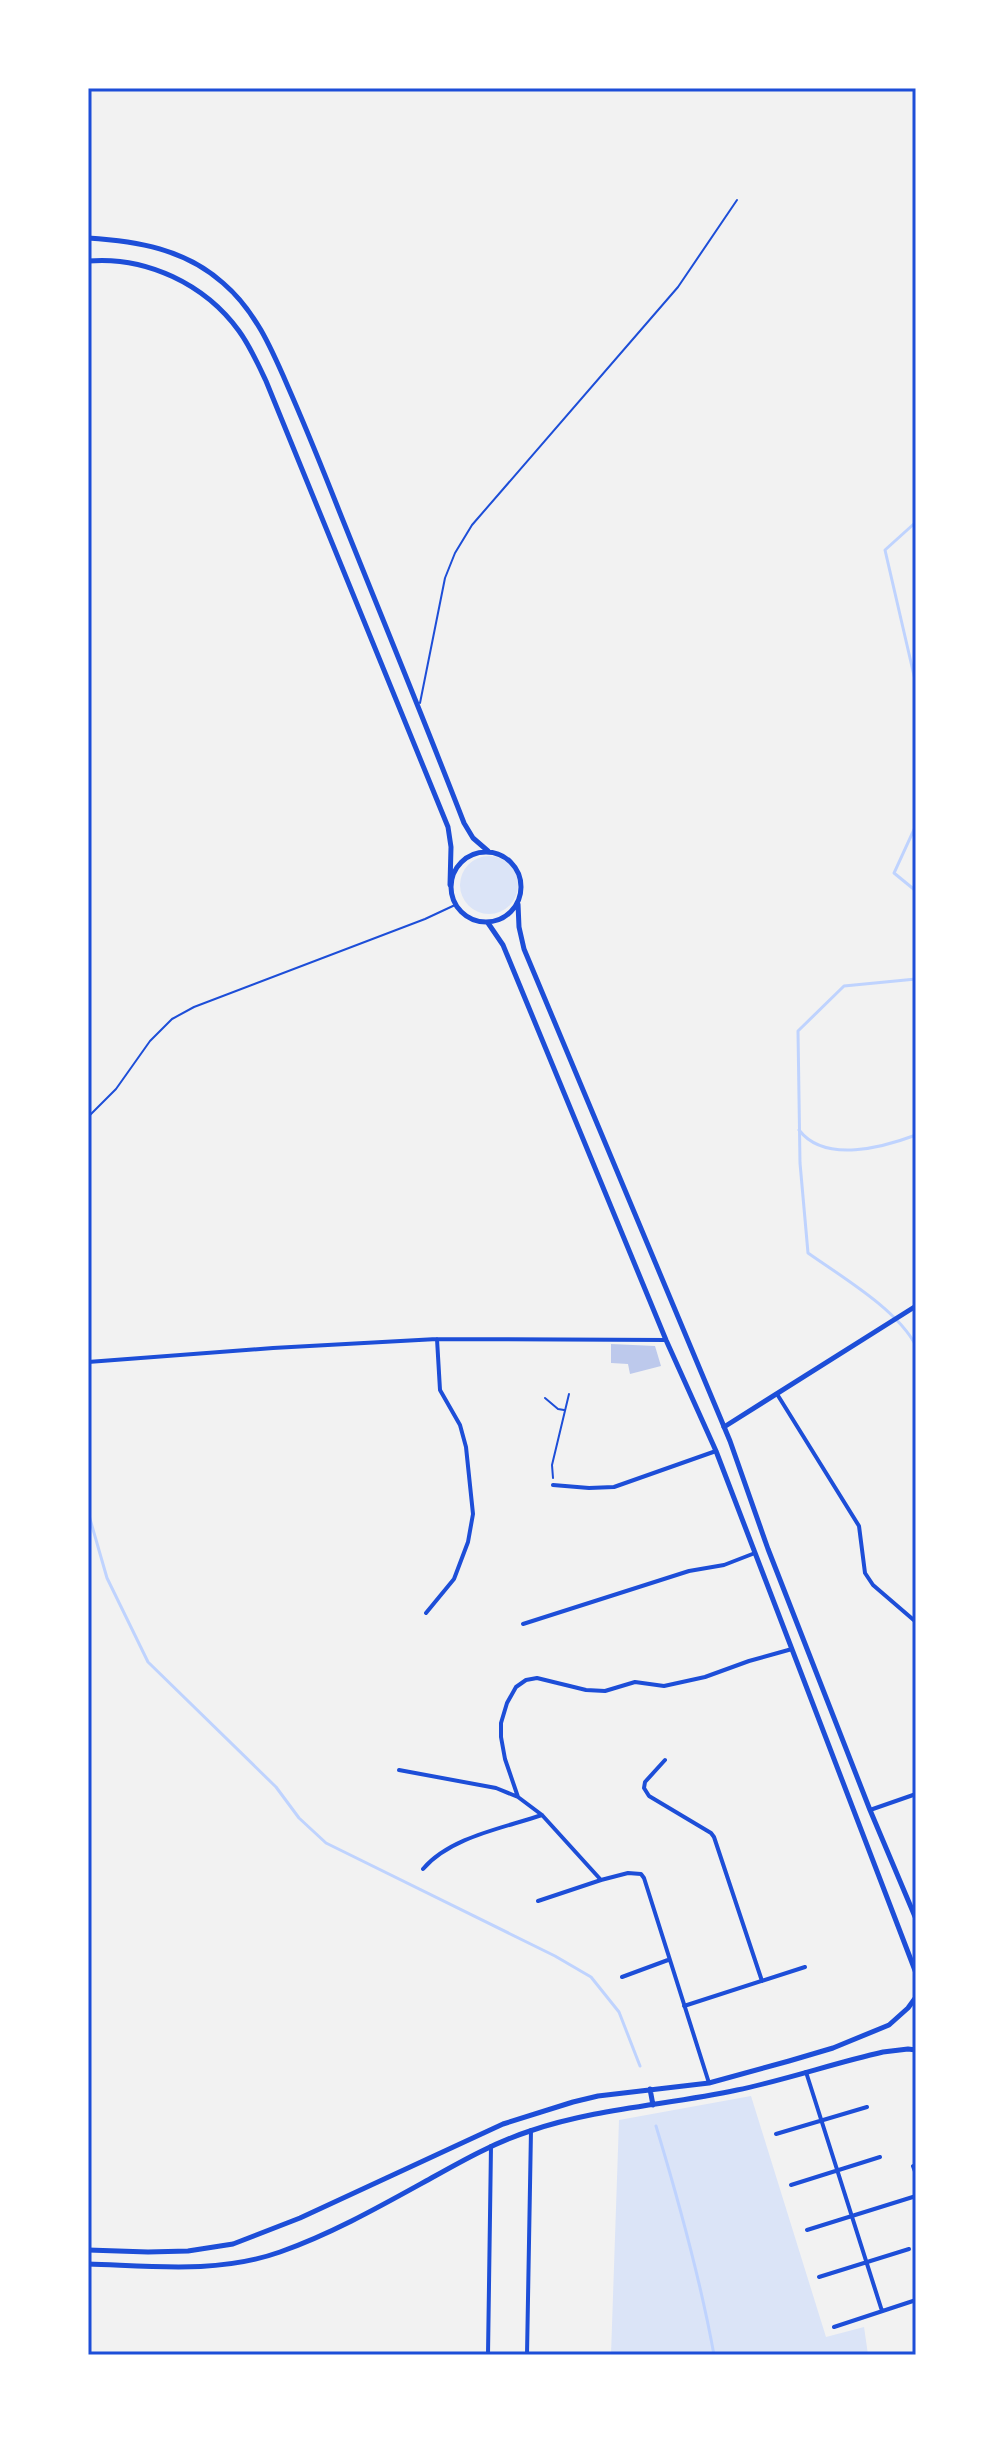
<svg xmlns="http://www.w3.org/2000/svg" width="1004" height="2443" viewBox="0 0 1004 2443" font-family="Poppins,sans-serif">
<rect width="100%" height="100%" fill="#f2f2f2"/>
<path fill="#dbe4f7" d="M460 885a29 29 0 1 1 58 0a29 29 0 1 1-58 0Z
M751,2096L826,2337L864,2327L868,2355H611L619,2120Z"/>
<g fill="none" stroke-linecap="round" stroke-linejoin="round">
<path stroke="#bfd3fe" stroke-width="3" d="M916,522L885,550L916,684
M916,825L894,873L916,891
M916,979L844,986L798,1031L800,1163L808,1253C842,1277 898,1310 916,1346
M799,1130C825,1164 884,1147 916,1135
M88,1512L107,1578L148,1662L276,1787L299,1818L326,1843L555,1956L591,1977L619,2012L640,2066
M656,2126C679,2202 700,2277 714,2355"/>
</g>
<path fill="#bdc9ec" d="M611,1344L655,1346L661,1366L630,1374L628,1364L611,1363Z"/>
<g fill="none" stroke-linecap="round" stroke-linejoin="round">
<path stroke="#1d4ed8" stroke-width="2" d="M545,1398L558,1409L564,1410
M553,1478L552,1465L569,1394"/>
<path stroke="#1d4ed8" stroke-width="2" d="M420,703L445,578L455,553L472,525L678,287L737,200
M88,1117L116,1089L150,1041L172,1019L194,1007L425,919L455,905"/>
<path stroke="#1d4ed8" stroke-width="4" d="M88,1362L273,1348L437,1339L666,1340
M777,1394L859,1526L865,1573L873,1585L916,1622
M553,1485L589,1488L614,1487L716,1451
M426,1613L454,1579L468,1542L473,1514L466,1447L460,1425L440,1390L437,1339
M523,1624L689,1571L724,1565L755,1553
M665,1760L645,1782L644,1788L649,1796L711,1833L714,1837L762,1981
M399,1770L496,1788L518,1797
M870,1810L916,1794
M423,1869C450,1837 504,1828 542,1815
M538,1901L601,1880
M622,1977L668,1960
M684,2006L805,1967
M806,2072L882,2311
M709,2083L644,1878L641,1874L628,1873L601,1880L542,1815L518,1797L505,1759L501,1737V1723L507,1703L516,1687L526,1680L537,1678L586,1690L605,1691L635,1682L664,1686L705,1677L749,1661L792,1649
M776,2134L867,2107
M913,2166L916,2174
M791,2185L880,2157
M807,2230L916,2196
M819,2277L909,2249
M834,2327L916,2300
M488,2355L491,2146
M527,2355L531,2130"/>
<path stroke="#1d4ed8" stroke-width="5" d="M724,1427L916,1306
M650,2089L653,2105
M88,2250L148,2252L188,2251L233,2244L300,2218L503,2124L573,2102L598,2096L709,2083L789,2061L833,2048L889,2025L908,2008L916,1997
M88,2264C152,2266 218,2274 280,2252C331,2234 379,2207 426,2181C460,2162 493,2143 530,2131C597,2108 668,2105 737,2090C786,2080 834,2063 883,2052L908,2049L916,2050"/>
<path stroke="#1d4ed8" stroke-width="5" d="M88,238C137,241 185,249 223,283C258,313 274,355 292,396C308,433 323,470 338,508C380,613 423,717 464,823L473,838L488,851
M88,261C146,256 205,284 239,331C250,346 258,364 266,381L448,827L451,847L450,885
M451 887a35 35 0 1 1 70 0a35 35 0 1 1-70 0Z
M518,904L519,927L524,949L730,1441L768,1549L870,1810L916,1919
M488,923L503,945L666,1340L716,1451L916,1973"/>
</g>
<rect width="1004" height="2443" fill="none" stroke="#ffffff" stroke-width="180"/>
<rect x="90" y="90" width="824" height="2263" fill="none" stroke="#1d4ed8" stroke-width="3"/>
</svg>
